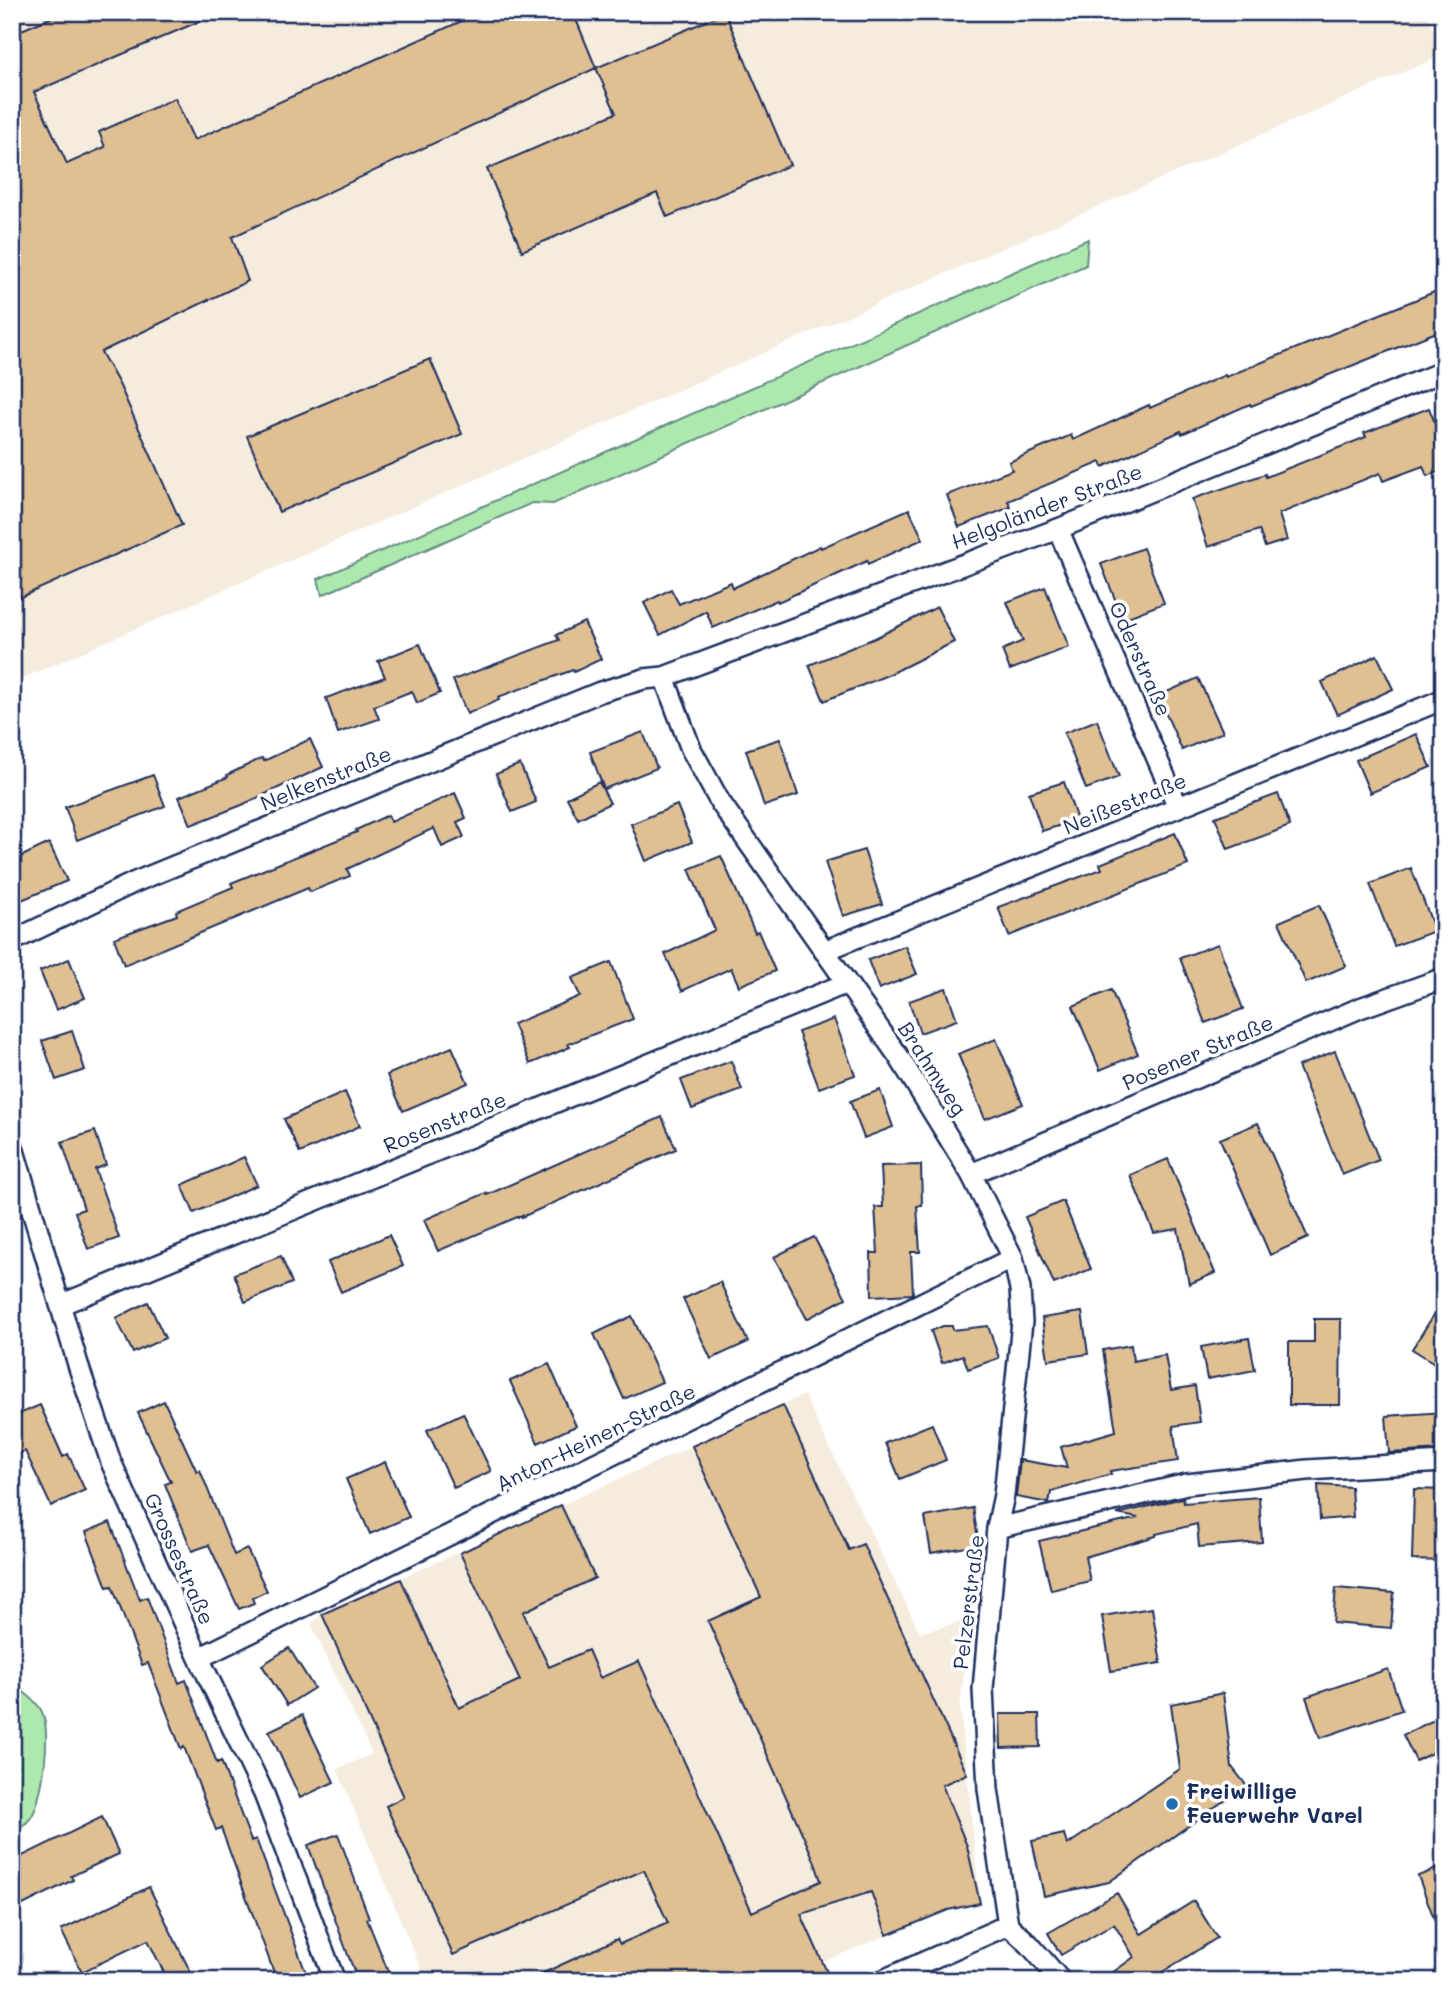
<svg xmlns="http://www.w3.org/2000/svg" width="1456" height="1993" viewBox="0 0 1456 1993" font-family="Mali,sans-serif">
<rect width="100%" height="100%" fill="#fff"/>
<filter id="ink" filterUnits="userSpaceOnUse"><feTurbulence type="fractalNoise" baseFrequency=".0143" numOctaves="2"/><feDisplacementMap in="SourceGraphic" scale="14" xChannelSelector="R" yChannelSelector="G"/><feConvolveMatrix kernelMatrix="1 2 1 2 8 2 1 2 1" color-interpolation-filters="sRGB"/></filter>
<g filter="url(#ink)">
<path fill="#f6ecde" d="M12,12H1426L1443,55L12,683Z
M804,1395L920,1633L970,1619L960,1706L980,1903L947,1910L777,1981H426L337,1769L372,1754L311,1624L322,1614Z"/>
<path fill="#ade8ad" stroke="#648c86" stroke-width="2" d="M1088,239L1086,265L553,504L532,503L322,595L318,579Z
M12,1686C23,1690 35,1700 41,1710C52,1729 43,1797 32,1816C28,1823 19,1829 12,1834Z"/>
<path fill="#e0bf92" stroke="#1b2f5e" stroke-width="2" d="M64,12H221L34,92L67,164L105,147L99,132L175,98L194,140L482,12H573L596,68L232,237L248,281L101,352L119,384L182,525L12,601V34Z
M725,13L790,165L667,217L657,193L522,251L487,169L616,113L596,68Z
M1444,288V329L1251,406L1250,404L1182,434L1181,431L1103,467L1101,462L1008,501L1011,507L959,527L947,495L1012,470L1009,462L1071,435L1073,440L1149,405L1150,408L1225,375L1226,377Z
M430,359L462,434L279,512L247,436Z
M1429,408L1444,446V470L1427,476L1423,466L1383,481L1380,473L1279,514L1287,540L1265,547L1259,530L1208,547L1192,499L1265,474L1266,477L1366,437L1364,433Z
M909,509L923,539L868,564L867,561L778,602L777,600L713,628L706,611L660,635L644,603L671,589L679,604L731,582L733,588L820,546L821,548Z
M1143,548L1164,603L1123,619L1101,564Z
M1045,587L1069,647L1010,670L1002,650L1023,641L1007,602Z
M937,607L954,642L890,674L824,701L809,665L875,638Z
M584,622L601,659L574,672L573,670L498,697L499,700L467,714L453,680L559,640L556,635Z
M420,644L440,693L417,703L412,691L374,706L379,719L338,733L326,698L385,677L378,661Z
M1377,655L1393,689L1337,715L1322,682Z
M1198,678L1223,732L1182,750L1158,696Z
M1097,720L1119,777L1086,789L1064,733Z
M643,732L657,768L604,789L590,752Z
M1416,734L1431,767L1370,793L1356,760Z
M310,739L323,767L242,805L191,825L179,797L228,777L227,775L262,758L264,761Z
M780,739L798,795L764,806L746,750Z
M520,764L536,802L512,812L496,774Z
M153,775L165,806L77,840L65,807Z
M599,782L610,803L578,819L567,798Z
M1064,782L1077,820L1042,831L1029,793Z
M455,793L466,818L457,822L464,837L442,847L434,828L347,869L350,876L310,892L308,888L124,965L114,938L177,915L176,911L233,887L231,883L357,832L356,830L388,815L391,822Z
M1278,794L1290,826L1228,849L1215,817Z
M677,805L692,842L646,861L631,824Z
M1175,833L1188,865L1009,936L998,907L1102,869L1100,864Z
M49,843L67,881L12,904V861Z
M864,850L882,904L843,916L825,862Z
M721,856L755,933L758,931L775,971L739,986L731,968L682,991L665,954L715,930L689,869Z
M1411,868L1435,931L1394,946L1370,884Z
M1319,905L1346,966L1306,983L1279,922Z
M1218,944L1243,1009L1205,1023L1180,958Z
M905,946L917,974L879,989L868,960Z
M69,959L85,998L56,1010L40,971Z
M611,962L633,1019L568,1044L570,1047L530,1064L513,1024L580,996L572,978Z
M946,988L957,1020L920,1033L909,1001Z
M1111,990L1138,1054L1100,1070L1073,1006Z
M834,1019L855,1075L819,1088L798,1032Z
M72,1031L85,1070L56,1080L42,1041Z
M996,1039L1023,1104L985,1119L958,1054Z
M452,1047L468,1083L403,1111L387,1075Z
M1335,1051L1379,1160L1342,1175L1298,1066Z
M731,1061L742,1090L692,1109L681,1080Z
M880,1090L893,1127L864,1138L850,1101Z
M345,1092L360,1126L300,1153L284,1119Z
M662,1117L676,1149L522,1217V1215L438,1251L424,1220L486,1193L487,1195Z
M1258,1123L1308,1238L1270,1255L1220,1139Z
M95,1131L106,1165L95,1169L119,1238L88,1249L75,1212L84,1209L62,1142Z
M244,1157L257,1185L194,1213L182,1185Z
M1168,1159L1215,1273L1189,1284L1178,1229L1154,1233L1130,1175Z
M921,1165L922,1205L917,1206L920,1252H911L913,1294L872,1296L871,1253H878L875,1207H883L881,1166Z
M1063,1201L1091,1269L1054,1284L1025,1217Z
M389,1235L403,1266L341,1292L328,1262Z
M814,1237L846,1298L807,1319L774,1257Z
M281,1256L292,1283L245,1302L234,1274Z
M720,1282L748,1342L711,1359L683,1299Z
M1444,1299V1369L1412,1349Z
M148,1302L165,1338L133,1353L116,1318Z
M1082,1312L1088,1354L1048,1360L1042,1318Z
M632,1316L662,1382L624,1399L594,1334Z
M1314,1319H1341L1340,1405H1289V1342H1314Z
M943,1326H952L953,1330L988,1326L999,1358L968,1369L963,1355L942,1363L931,1331Z
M1249,1338L1255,1370L1207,1379L1201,1347Z
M1131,1345L1133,1361L1165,1355L1171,1390L1195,1386L1200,1422L1173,1426L1178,1461L1110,1471L1111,1474L1051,1492L1049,1503L1016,1497L1020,1460L1067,1468L1061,1447L1116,1431L1103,1350Z
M549,1364L576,1426L538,1443L510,1381Z
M164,1401L197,1472L200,1470L234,1555L247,1549L267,1591L252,1598L254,1603L239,1609L209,1545L192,1551L165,1484L171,1482L138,1413Z
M40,1405L63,1457L68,1454L85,1490L51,1506L25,1451L12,1456V1417Z
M783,1405L849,1550L863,1544L967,1774L942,1785L967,1846L980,1903L948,1910L887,1935L871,1892L801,1914L831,1981H526L617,1939L620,1944L668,1923L644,1870L453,1955L386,1806L404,1797L322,1614L401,1579L459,1708L520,1680L460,1553L561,1505L595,1578L523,1612L549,1667L588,1650L600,1678L639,1661L752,1912L821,1881L814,1860L708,1621L761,1597L692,1446Z
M1444,1412V1450L1389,1453L1386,1416Z
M463,1413L491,1471L454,1488L427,1430Z
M932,1424L946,1460L900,1479L885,1443Z
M385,1462L409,1517L370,1534L346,1479Z
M1318,1485L1351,1487L1353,1517L1320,1520Z
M1414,1489L1444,1490V1561L1412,1560Z
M1259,1497L1262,1542L1199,1547L1197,1524L1156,1534V1536L1085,1557L1090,1581L1051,1590L1039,1541L1138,1518L1117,1514L1183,1498L1184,1503Z
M973,1508L979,1545L931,1553L925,1517Z
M110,1522L140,1600L147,1597L179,1683L186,1680L217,1763L221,1761L251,1841L256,1839L309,1981H277L221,1828L216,1830L184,1747L181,1749L148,1663L142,1665L112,1586L107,1587L86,1532Z
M1336,1588L1394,1593L1391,1628L1333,1623Z
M1152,1608L1161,1663L1111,1671L1102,1616Z
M289,1648L314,1688L287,1705L262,1665Z
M1388,1669L1402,1710L1320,1738L1306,1697Z
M1223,1693L1232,1767L1246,1785L1109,1882L1044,1896L1032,1841L1064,1834L1067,1845L1180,1769L1171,1704Z
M1000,1714H1039L1040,1747L1001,1748Z
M302,1715L334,1782L300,1798L269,1731Z
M1444,1715V1747L1416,1761L1403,1735Z
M102,1817L119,1854L71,1876L73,1880L21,1906L12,1889V1861Z
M338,1834L369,1918L367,1919L392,1981H358L348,1955L308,1845Z
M1444,1866V1938L1442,1939L1418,1876Z
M149,1887L191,1973L175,1981H168L148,1940L82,1972L61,1930Z
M1117,1893L1141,1934L1194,1901L1217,1938L1148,1981H1101L1134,1957L1114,1924L1061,1955L1048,1933Z"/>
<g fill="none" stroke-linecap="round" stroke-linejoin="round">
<defs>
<path id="minor" d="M1058,529L1178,807
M664,677L691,749L720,802L899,1057L971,1174L1013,1258L1020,1289L1022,1322L1004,1495L997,1528L983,1689L988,1789L1008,1925L1029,1944L1061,1981
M12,941L135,882L600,692L644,679L664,677L1058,529L1444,371
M824,951L1444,699
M12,1144L80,1371L111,1462L199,1658L264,1794L335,1981
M971,1174L1360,1008L1444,978
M60,1305L847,983
M997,1528L1187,1484L1307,1470L1444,1462
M199,1658L1013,1258
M881,1981L1008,1925"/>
</defs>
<use href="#minor" stroke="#1b2f5e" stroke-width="24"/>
<use href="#minor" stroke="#fff" stroke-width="19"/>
</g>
</g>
<circle fill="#1f6fb2" stroke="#fff" stroke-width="2.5" cx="1172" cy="1804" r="7"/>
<g text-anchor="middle" stroke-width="7" stroke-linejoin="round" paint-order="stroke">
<g font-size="21" fill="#1b2f5e" stroke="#fff">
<text transform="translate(1047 507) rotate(-21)" y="7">Helgoländer Straße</text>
<text transform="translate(1140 659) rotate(66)" y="7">Oderstraße</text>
<text transform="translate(326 779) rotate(-22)" y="7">Nelkenstraße</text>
<text transform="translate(1125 804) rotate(-22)" y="7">Neißestraße</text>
<text transform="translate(1198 1053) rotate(-23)" y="7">Posener Straße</text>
<text transform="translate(932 1069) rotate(57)" y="7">Brahmweg</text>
<text transform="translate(445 1123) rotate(-22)" y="7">Rosenstraße</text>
<text transform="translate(596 1438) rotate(-26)" y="7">Anton-Heinen-Straße</text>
<text transform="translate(179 1559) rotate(66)" y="7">Grossestraße</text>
<text transform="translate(969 1602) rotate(-83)" y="7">Pelzerstraße</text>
</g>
<g font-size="21" font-weight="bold" fill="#1b2f5e" stroke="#fff" text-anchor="start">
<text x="1186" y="1799">Freiwillige<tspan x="1186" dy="24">Feuerwehr Varel</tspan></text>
</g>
</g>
<rect width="1456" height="1993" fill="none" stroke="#fff" stroke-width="42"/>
<rect x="21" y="21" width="1414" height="1951" fill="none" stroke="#1b2f5e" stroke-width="2.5" filter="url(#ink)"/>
</svg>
